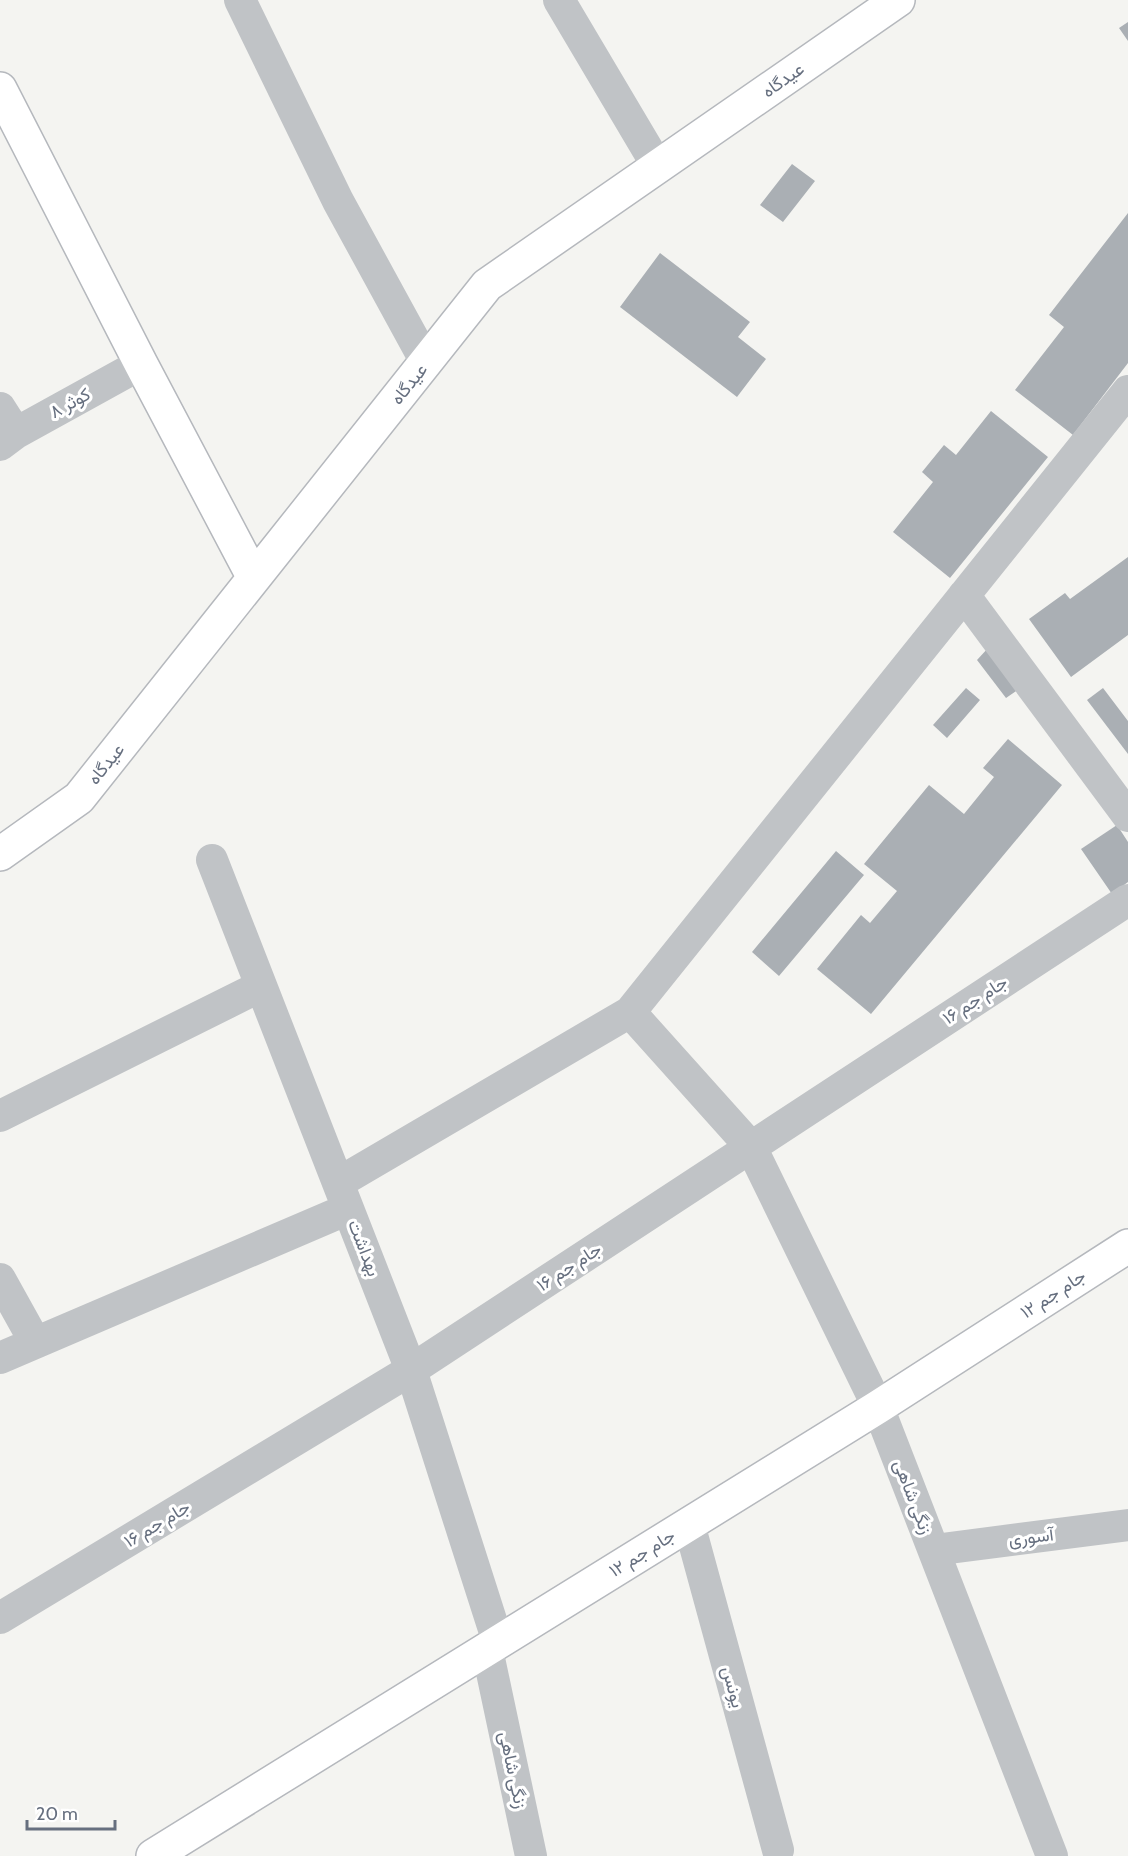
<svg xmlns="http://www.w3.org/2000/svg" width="1128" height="1856" viewBox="0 0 1128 1856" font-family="Cabin,Vazirmatn,sans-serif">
<rect width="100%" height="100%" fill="#f4f4f1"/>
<path fill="#aaafb4" d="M1128,22V41L1119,28Z
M792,164L815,181L783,222L760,205Z
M1128,213V363L1073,435L1015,390L1064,327L1049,315Z
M660,253L750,322L738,337L766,359L737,397L620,307Z
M991,411L1048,457L950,578L893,532L933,482L922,472L944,445L956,455Z
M1128,557V635L1071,677L1029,619L1065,593L1070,599Z
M989,647L1019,689L1006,698L977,660Z
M966,688L980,700L947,738L933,725Z
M1103,688L1128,721V754L1087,700Z
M1008,739L1062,785L871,1014L817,969L861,915L870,923L897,891L864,864L929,785L964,814L994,777L983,768Z
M1117,825L1128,842V882L1112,894L1081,849Z
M836,851L864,875L779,976L752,952Z"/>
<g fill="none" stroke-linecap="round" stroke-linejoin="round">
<defs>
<path id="secondary" d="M0,89L141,364L254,578
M0,854L79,798L487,285L898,0
M153,1856L878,1407L1128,1246"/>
</defs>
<use href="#secondary" stroke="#b5b8bd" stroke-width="36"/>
<path stroke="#c0c3c6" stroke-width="32" d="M240,0L338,201L426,362
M559,0L658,167
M0,408L16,433
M0,445L16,433L141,364
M964,595L1128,816
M212,860L411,1370L498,1642
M630,1012L751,1147L878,1407L1052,1856
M0,1116L261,986
M338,1183L630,1012L1128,391
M0,1279L35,1342
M0,1358L348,1209
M689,1524L778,1850
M934,1550L1128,1525
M0,1618L411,1370L1128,900
M487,1649L531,1856"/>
<use href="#secondary" stroke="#fff" stroke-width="33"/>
</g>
<g text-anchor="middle" stroke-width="6" stroke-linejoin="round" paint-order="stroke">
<g font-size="18" fill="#666f7f" stroke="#fff">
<text transform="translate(783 80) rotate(-35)" y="6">عیدگاه</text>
<text transform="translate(409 384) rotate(-51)" y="6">عیدگاه</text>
<text transform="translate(70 403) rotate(-29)" y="6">کوثر ۸</text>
<text transform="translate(106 764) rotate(-51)" y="6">عیدگاه</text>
<text transform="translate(975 1000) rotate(-33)" y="6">جام جم ۱۶</text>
<text transform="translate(364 1248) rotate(69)" y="6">بهداشت</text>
<text transform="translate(569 1267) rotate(-33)" y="6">جام جم ۱۶</text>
<text transform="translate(1053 1294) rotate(-33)" y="6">جام جم ۱۲</text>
<text transform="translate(913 1497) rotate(69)" y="6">زنگی شاهی</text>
<text transform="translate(157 1524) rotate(-31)" y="6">جام جم ۱۶</text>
<text transform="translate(1031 1537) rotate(-7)" y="6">آسوری</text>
<text transform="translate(642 1553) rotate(-32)" y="6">جام جم ۱۲</text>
<text transform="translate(733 1687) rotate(75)" y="6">یونس</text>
<text transform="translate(513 1770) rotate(78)" y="6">زنگی شاهی</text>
</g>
</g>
<path d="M27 1820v9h88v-9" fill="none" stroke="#666f7f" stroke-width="3"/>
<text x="36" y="1820" font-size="18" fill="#666f7f" stroke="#ffffff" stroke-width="4.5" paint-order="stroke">20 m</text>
</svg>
